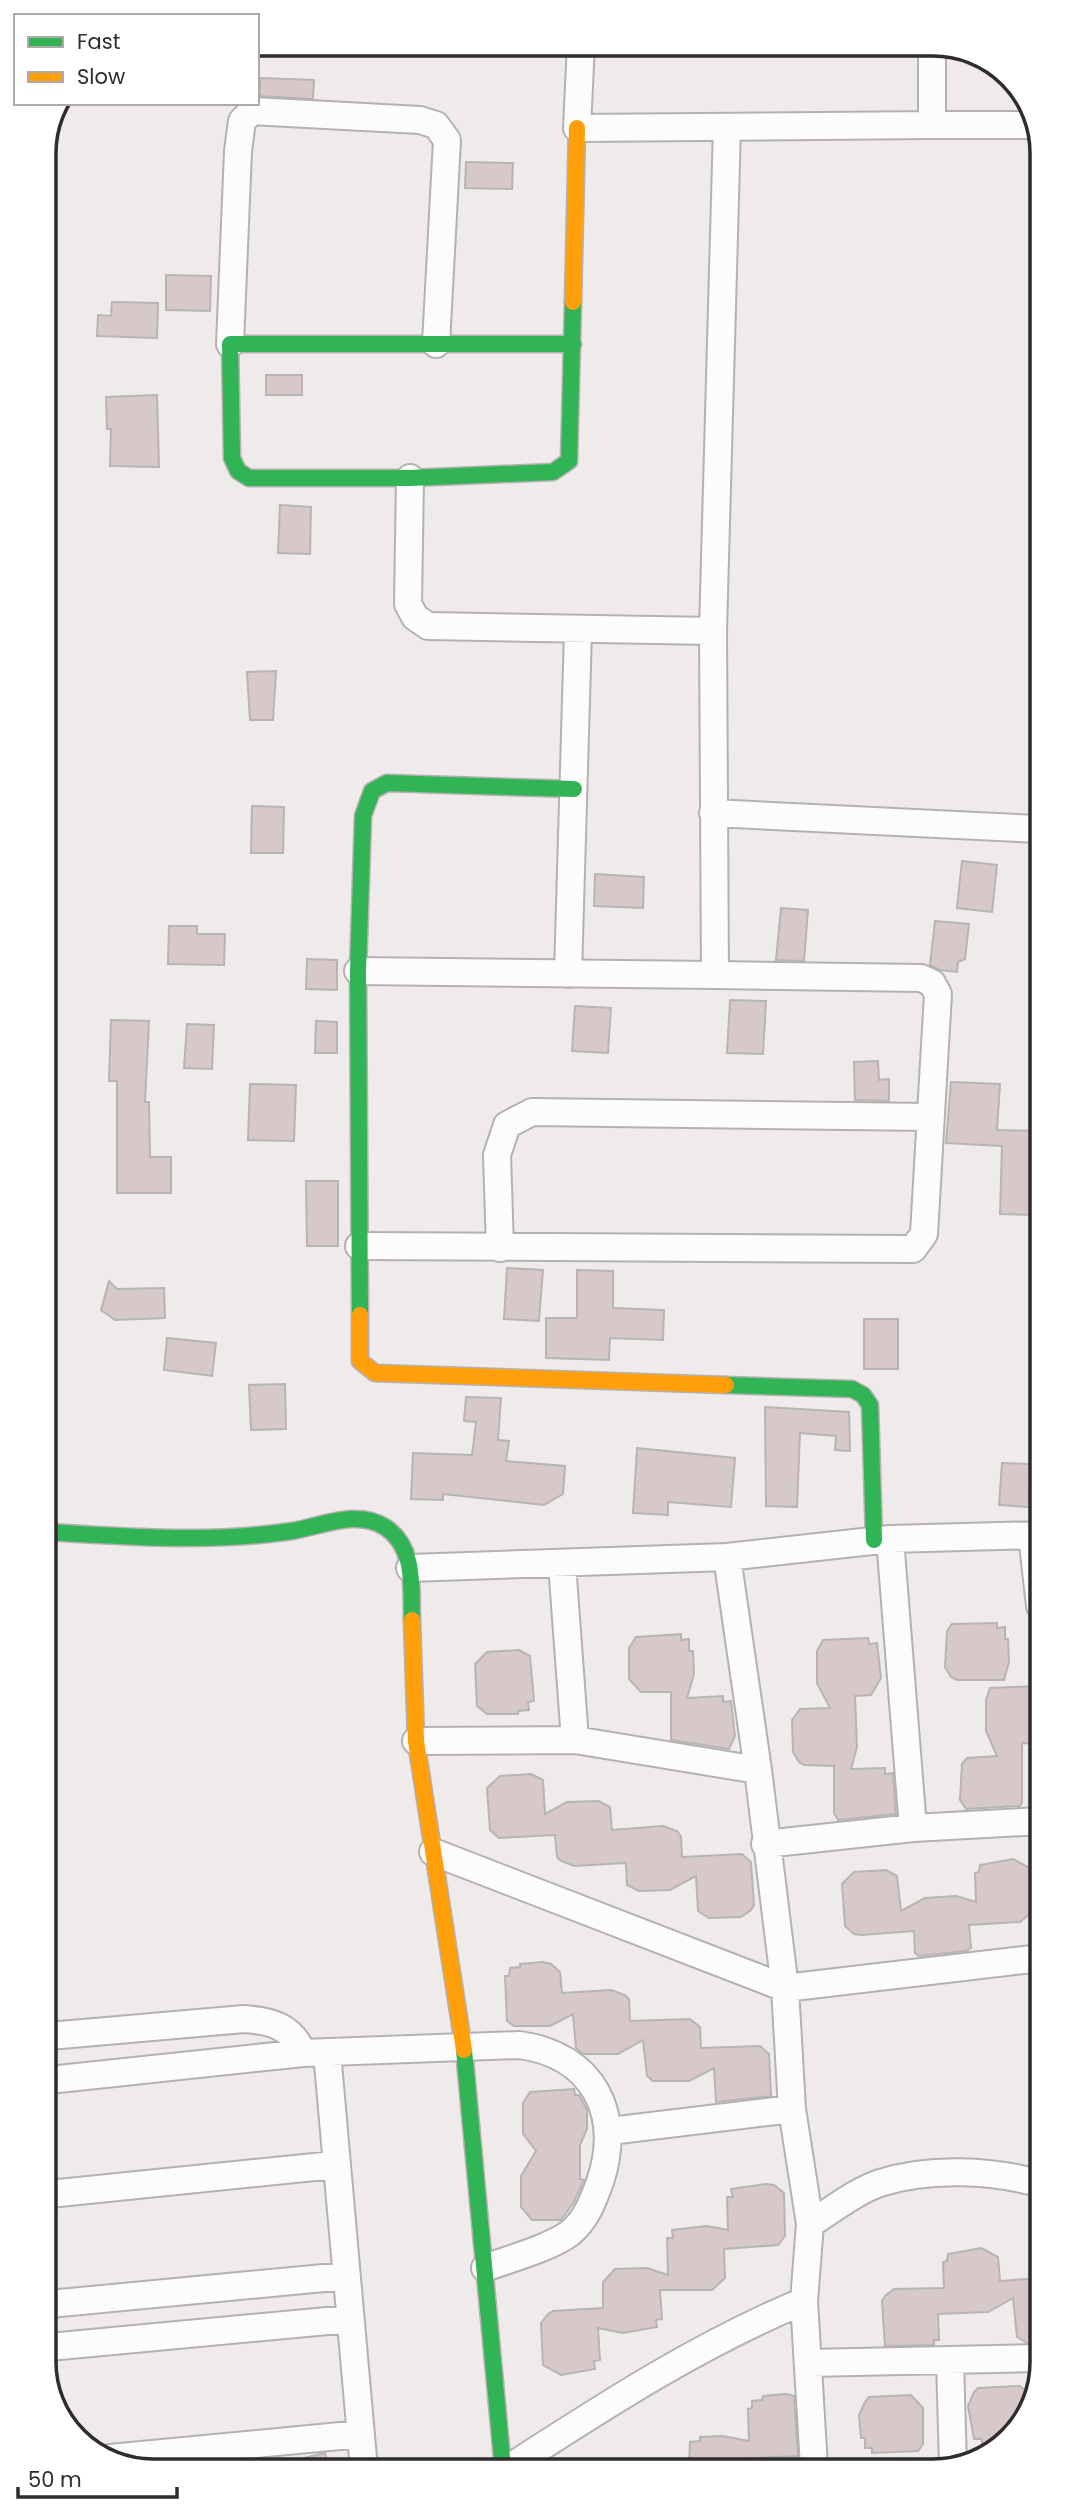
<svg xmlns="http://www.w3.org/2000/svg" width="1086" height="2515" viewBox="0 0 1086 2515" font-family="Poppins,sans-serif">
<rect width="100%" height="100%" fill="#efebea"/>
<path fill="#d7c9ca" stroke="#b7b5b4" stroke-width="2" d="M260,78L314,80L313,99L260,96Z
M466,162L513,163L512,189L465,188Z
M166,275L211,276L210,311L166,310Z
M112,302L158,303L157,338L97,336L98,315L111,316Z
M266,375H302V395H266Z
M157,395L159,467L110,466L111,429H107L106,397Z
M280,505L311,507L310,554L278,553Z
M276,671L273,720H250L247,672Z
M252,806L284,807L283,853H251Z
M962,861L997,865L992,912L957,908Z
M595,874L644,877L643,908L594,906Z
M781,908L808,910L804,961L776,960Z
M935,921L969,924L965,959L958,962L957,972L940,970L930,965Z
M169,926H197V934H225L224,965L168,964Z
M307,959L337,960V990L306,989Z
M730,1000L766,1001L763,1054L727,1053Z
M575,1006L611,1008L608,1053L572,1051Z
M111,1020L149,1021L145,1102H149L150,1157H171V1193H117V1081H109Z
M316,1021L337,1022V1053H315Z
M187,1024L214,1025L212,1069L184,1068Z
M878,1061L879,1080L889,1079V1101L855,1100L854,1062Z
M951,1082L1000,1084L997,1130L1039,1131V1215L1000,1214L1002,1146L946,1143Z
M250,1084L296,1085L294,1141L248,1140Z
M306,1181H338V1246H307Z
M507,1268L543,1270L539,1321L504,1319Z
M577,1270L613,1271V1308L664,1310L663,1340L610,1338L609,1360L546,1358V1318H577Z
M109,1281L117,1289L164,1288L165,1318L115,1320L101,1310Z
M864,1319H898V1369H864Z
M167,1338L216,1343L212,1376L164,1370Z
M285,1384L286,1429L251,1430L249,1385Z
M466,1397L501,1398L498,1440L509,1441L506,1461L565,1466L563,1494L544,1505L443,1494V1500L411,1499L413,1453L472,1455L476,1422L464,1421Z
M765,1407L849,1412L850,1451L835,1450L836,1436L800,1433L797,1507L766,1506Z
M637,1448L735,1458L731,1507L668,1502V1515L633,1513Z
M1002,1463L1031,1464L1029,1507L999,1505Z
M997,1623V1628L1005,1627V1639H1008L1009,1662L1004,1680H957L951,1677L945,1667L947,1631L952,1624Z
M681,1634V1640L689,1639V1651H693L694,1674L687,1698L723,1696V1702L731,1701L735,1736L729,1749L671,1740V1692H641L629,1679V1648L636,1637Z
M868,1638L869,1644L877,1643L881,1678L871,1695L855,1696L857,1747L851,1769L885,1768V1774L893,1773L896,1814L838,1820L834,1813V1766L804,1765L799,1762L793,1752L792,1720L800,1709L830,1708L817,1683V1651L823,1640Z
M519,1650L530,1656L534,1701L528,1702L529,1710L518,1711V1714H487L477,1706L475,1664L487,1652Z
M1038,1686L1041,1692V1744L1022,1743V1803L1020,1806L966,1809L960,1800L962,1764L967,1758L997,1756L986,1731V1700L990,1688Z
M531,1774L543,1780L545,1814L567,1802L599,1801L610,1807L612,1830L663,1826L677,1831L681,1836L682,1857L742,1854L751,1862L754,1905L751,1910L741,1917L709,1918L698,1911L696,1876L670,1890L639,1891L627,1885L626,1863L574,1866L561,1861L557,1857L555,1835L499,1838L490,1830L487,1788L500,1776Z
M1013,1859L1030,1868L1033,1911L1020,1922L969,1925L971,1948L966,1951L919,1956L915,1953L914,1931L862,1935L854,1934L845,1926L842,1884L854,1872L886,1870L897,1876L901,1911L925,1898L956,1896L976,1902L975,1873L979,1872L980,1865Z
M543,1962L551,1964L560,1972L562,1993L611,1990L625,1995L629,1999L630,2021L690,2019L700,2027L701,2048L760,2046L769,2054L771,2096L716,2102L714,2068L689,2081H653L647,2076L643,2040L618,2054H583L576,2048L573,2014L550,2026H514L507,2021L505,1976H509L510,1968L520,1967V1964Z
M574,2089L575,2095H579L587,2110V2129L580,2145V2179L584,2180L574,2202L561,2220H532L521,2207V2176L536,2151L523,2134V2103L530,2092Z
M766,2184L774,2185L784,2193L785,2236L778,2245L724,2249L725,2278L712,2290H660L662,2319L656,2320L657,2327L623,2333L598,2328L600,2360L594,2361L595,2369L561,2375L543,2365L541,2323L548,2314L553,2311L603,2308V2282L615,2269L647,2268L668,2275L667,2238H673L672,2230L707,2226L728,2230L727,2197H733L731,2189Z
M981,2248L998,2257L1000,2281L1042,2278V2342L1027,2343L1017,2337L1013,2298L988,2312L938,2314L939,2340H934V2345L885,2346L882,2301L885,2296L894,2289L944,2288L943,2262L947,2261L948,2254Z
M1020,2386L1031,2395L1020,2428L998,2444H982V2439H974L968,2406L974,2392L978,2388Z
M786,2394L794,2396L798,2456L729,2459V2467H702V2462L689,2463L690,2442L700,2441V2437L723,2436L749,2441L748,2409L752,2408V2401L762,2400L763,2396Z
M911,2395L923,2408V2444L918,2451L872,2453V2448H865V2438H861L859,2415L865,2402L869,2397Z
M325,2453L330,2470H274V2465Z"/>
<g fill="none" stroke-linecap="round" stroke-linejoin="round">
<defs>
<path id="street" d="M581,44L577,128L932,125
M932,44V125H1037
M230,344L238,151L242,121L252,111L420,120L436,125L447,140L436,344
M410,478L408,604L415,617L428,626L713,631L727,127
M713,813L1038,829
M358,971L715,975L713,631
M568,974L578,631
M359,1246L913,1249L924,1234L938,994L932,983L921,978L715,975
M500,1248L497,1155L507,1125L532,1112L930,1117
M1032,1535L1040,1606
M890,1539L913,1828
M727,1557L758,1770L785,1988L792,2109L810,2224L804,2301L814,2467
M562,1564L575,1740
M410,1568L727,1557L890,1539L1040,1535
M416,1741L575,1740L758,1770
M765,1844L913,1828L1041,1821
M433,1852L785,1988L1041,1958
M49,2036L244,2019C272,2021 291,2026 303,2053
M327,2052L364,2470
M49,2080L303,2053L519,2045C593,2055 623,2113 600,2182C593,2201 586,2220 570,2233C550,2248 509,2259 485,2268
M610,2131L792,2109
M49,2194L334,2165
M810,2224C831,2211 856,2191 880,2183C930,2167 992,2170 1042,2184
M49,2304L345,2276
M49,2347L349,2319
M950,2360L953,2466
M809,2363L1042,2358
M110,2458L361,2434
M507,2469C603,2407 698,2345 804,2301"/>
<path id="fast" d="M573,302L569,461L553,472L410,478H249L238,471L232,458L230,344H573
M360,1315L358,971L363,816L372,791L387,783L574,789
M726,1385L852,1389L863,1395L870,1405L874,1540
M47,1532C127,1537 212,1543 292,1531C322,1526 357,1509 385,1527C416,1547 411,1588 412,1620
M464,2050L503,2469"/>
<path id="slow" d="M573,302L577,128
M360,1315V1361L375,1373L726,1385
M412,1620L416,1741L464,2050"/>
</defs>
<use href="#street" stroke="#b5b1b0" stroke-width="30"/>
<use href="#fast" stroke="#b5b1b0" stroke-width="19"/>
<use href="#slow" stroke="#b5b1b0" stroke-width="19"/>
<use href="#street" stroke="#fdfcfc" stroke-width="26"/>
<use href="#fast" stroke="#30b455" stroke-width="16"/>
<use href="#slow" stroke="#ff9f0a" stroke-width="16"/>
</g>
<path d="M0 0H1086V2515H0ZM153 56H933A97 97 0 0 1 1030 153V2362A97 97 0 0 1 933 2459H153A97 97 0 0 1 56 2362V153A97 97 0 0 1 153 56Z" fill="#fff" fill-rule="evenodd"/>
<path fill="none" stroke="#2f2c2b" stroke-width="3.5" d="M153 56H933A97 97 0 0 1 1030 153V2362A97 97 0 0 1 933 2459H153A97 97 0 0 1 56 2362V153A97 97 0 0 1 153 56Z"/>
<rect x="14" y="14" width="245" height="91" fill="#ffffff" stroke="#acabaa" stroke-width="2"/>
<rect x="28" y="37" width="35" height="10" fill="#30b455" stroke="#acabaa" stroke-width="2"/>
<text x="77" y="49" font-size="21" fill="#2f2c2b">Fast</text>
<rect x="28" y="72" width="35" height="10" fill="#ff9f0a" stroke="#acabaa" stroke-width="2"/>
<text x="77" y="84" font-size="21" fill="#2f2c2b">Slow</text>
<path d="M18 2487v10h159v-10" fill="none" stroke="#2f2c2b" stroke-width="3.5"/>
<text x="28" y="2487" font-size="21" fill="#2f2c2b" stroke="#ffffff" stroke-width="5" paint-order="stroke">50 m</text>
</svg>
